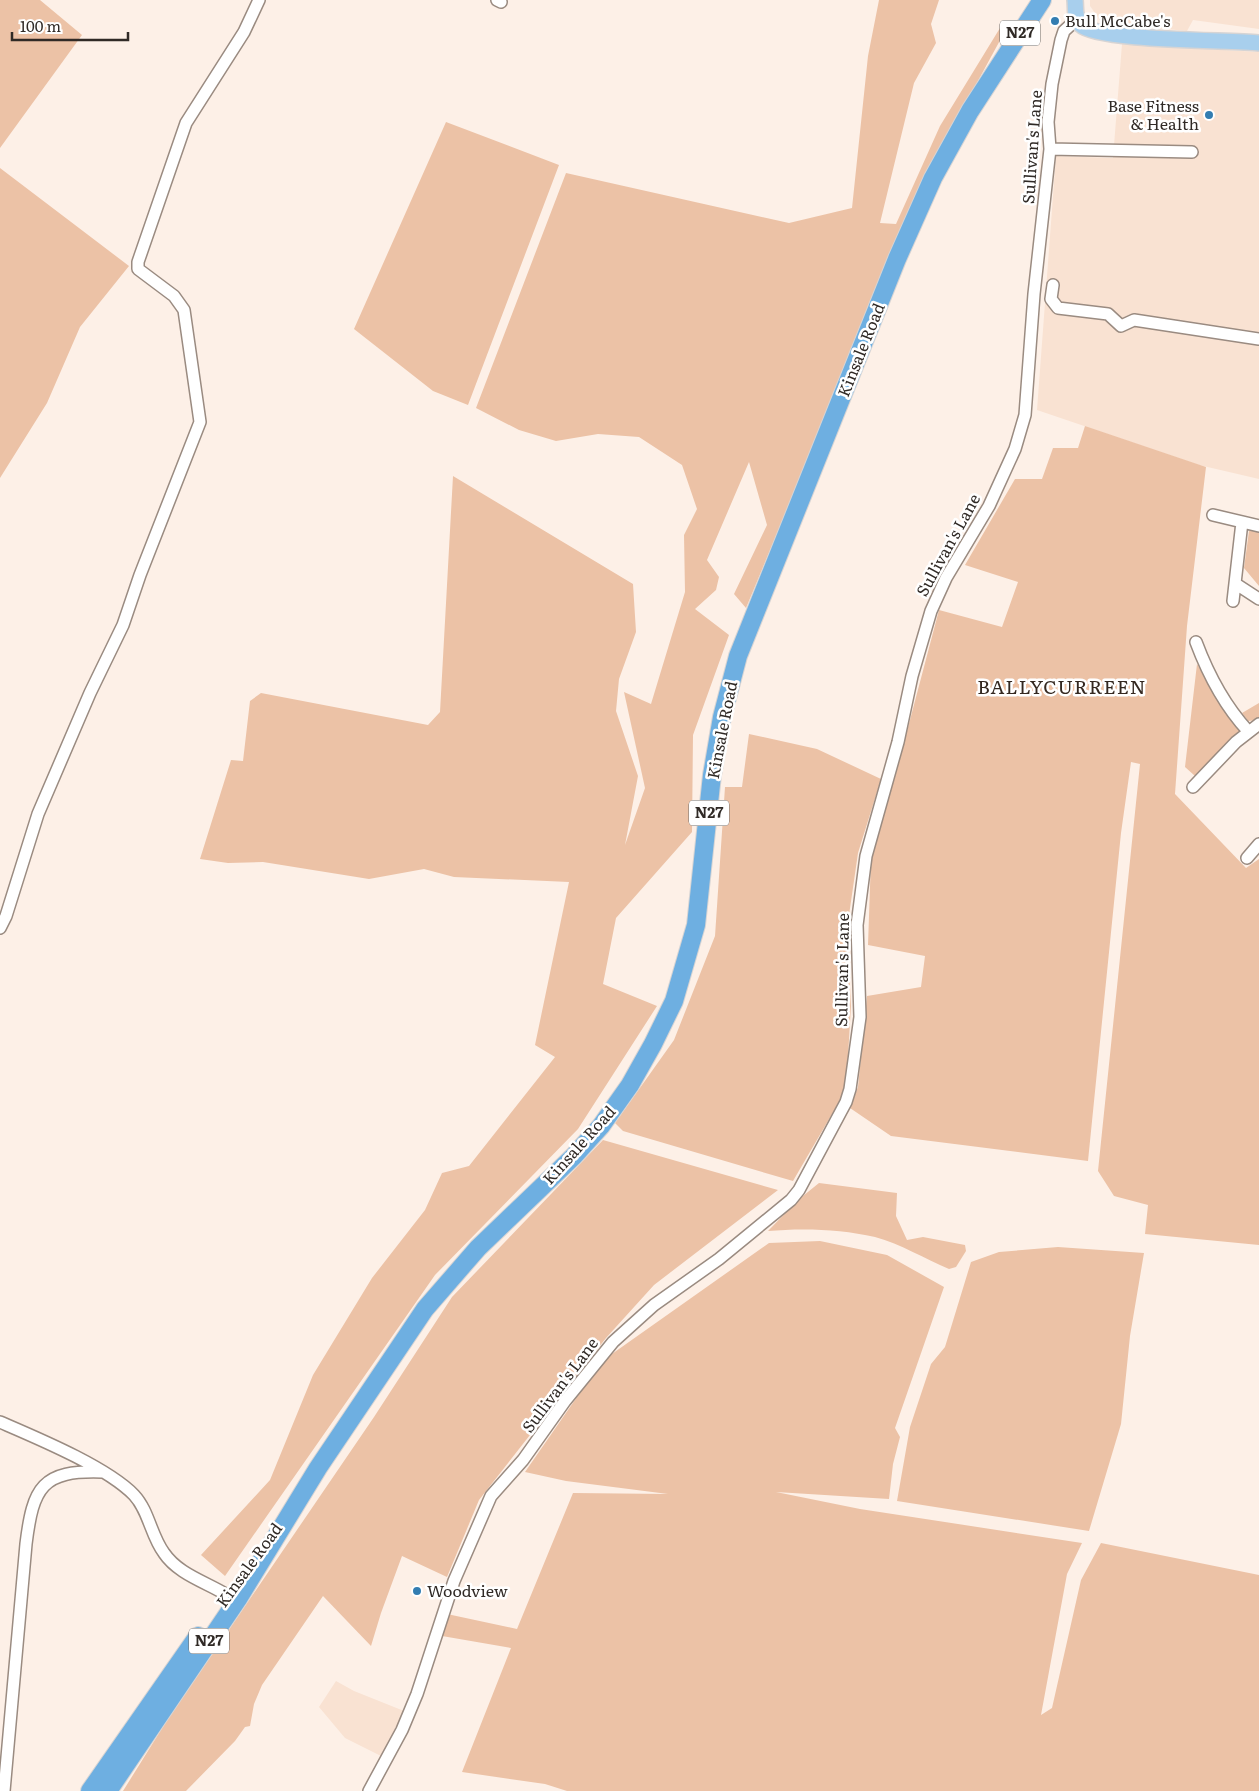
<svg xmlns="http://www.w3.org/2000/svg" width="1259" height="1791" viewBox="0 0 1259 1791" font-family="Literata,serif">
<rect width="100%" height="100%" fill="#fdf0e7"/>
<path fill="#f9e2d2" d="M1090,0H1259V29L1193,20L1187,31L1102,23L1090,6Z
M1122,44L1259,52V479L1199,465L1037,410L1056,156L1113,158Z
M336,1681L354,1691L404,1711L381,1756L345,1738L319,1707Z"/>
<path fill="#ecc2a6" d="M0,0H40L82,35L0,148Z
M879,0H939L931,24L936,43L914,83L880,223L896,224L940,126L1000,28L1004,33L923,182L746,608L734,594L767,525L749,462L707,560L719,577L716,590L695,609L729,635L693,735L692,832L616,918L603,984L657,1006L578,1129L435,1275L225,1576L201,1555L270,1480L313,1375L372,1278L425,1210L442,1173L469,1166L555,1057L535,1045L569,882L454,877L424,869L369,879L263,862L228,863L200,859L231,760L243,761L250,701L261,693L428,725L440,712L453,476L633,584L636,632L619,679L616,711L638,776L625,845L645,788L624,692L651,704L685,592L684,535L697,509L682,465L639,437L598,434L556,441L519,430L476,408L566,173L789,223L852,208L868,56Z
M446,122L559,165L468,405L433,391L354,329Z
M0,168L129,266L80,327L47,403L0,478Z
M1085,426L1206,467L1187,626L1175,794L1246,868L1259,859V1245L1145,1234L1148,1205L1114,1196L1098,1171L1140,764L1131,762L1121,833L1088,1161L891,1136L850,1108L858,1087L867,996L921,987L925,956L868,945L871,858L896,773L939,610L1002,627L1018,582L965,565L1015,479H1042L1053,448H1078Z
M1259,530V586L1244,568L1249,531Z
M1197,664L1241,730L1195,776L1185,767Z
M1259,703V720L1248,721L1242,713Z
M749,734L817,749L881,779L858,853L847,929L851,1006L846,1090L793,1181L623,1131L615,1123L674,1040L715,936L725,787H742Z
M603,1140L778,1190L654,1285L606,1338L479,1500L447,1577L402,1556L381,1613L371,1646L323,1596L262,1685L254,1704L250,1726L245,1727L235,1741L186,1791H123L166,1722L374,1417L452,1297Z
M819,1183L897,1193L896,1216L907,1240L923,1237L965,1245L966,1251L956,1267L949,1269C925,1259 901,1244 875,1237C841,1229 802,1228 768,1231L798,1200Z
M820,1241L887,1255L944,1287L895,1428L900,1437L893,1464L889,1499L776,1492L860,1509L1082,1543L1067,1574L1041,1715L1052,1708L1081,1580L1101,1543L1259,1575V1791H567L545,1784L462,1772L511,1648L442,1636L447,1614L517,1629L573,1493L668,1494L566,1481L525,1472L602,1361L769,1243Z
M1058,1247L1144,1253L1130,1336L1121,1424L1089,1531L897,1501L910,1427L931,1364L945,1347L971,1262L999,1252Z"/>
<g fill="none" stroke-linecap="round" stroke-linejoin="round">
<defs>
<path id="minor" d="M497,0L501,2
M1050,149L1192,152
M1053,285L1051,299L1058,308L1108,314L1121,326L1134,320L1259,339
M1213,515L1259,526
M1236,584L1259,599
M1233,601L1242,522
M1196,642C1208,674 1224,705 1248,731
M1193,787L1236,742L1259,724
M1247,858L1259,844
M0,928L6,916L38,814L90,693L123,625L140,575L200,422L184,310L174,296L138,269V262L186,123L244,32L259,0
M0,1422C37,1438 107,1467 134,1495C149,1511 151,1536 164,1553C178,1574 206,1582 227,1595
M4,1791L26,1544C33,1487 42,1470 102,1472
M369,1791L402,1730L417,1694L454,1581L491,1496L523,1460L565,1401L613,1342L654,1305L719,1259L791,1200L799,1190L846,1102L850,1089L860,1017L857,925L866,856L898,742L912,676L931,611L946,578L989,506L1015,449L1025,415L1034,294L1050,149L1048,122L1052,84L1061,40L1064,31L1076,20"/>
<path id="major" d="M1075,0C1076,9 1074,18 1081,25C1097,41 1228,40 1259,43"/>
<path id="highway" d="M90,1791L198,1636
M108,1791L238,1599L318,1468L425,1309L478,1248L574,1156L601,1126L630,1085L653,1044L674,1001L696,925L712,775L722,717L738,656L897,259L933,178L970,111L1042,0"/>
</defs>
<use href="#minor" stroke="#9a8b81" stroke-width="14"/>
<use href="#major" stroke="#d6d4d4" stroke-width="18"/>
<use href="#highway" stroke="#d6d4d4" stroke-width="20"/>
<use href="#minor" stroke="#fff" stroke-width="11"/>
<use href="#major" stroke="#a8cfed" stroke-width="15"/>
<use href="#highway" stroke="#6eafe1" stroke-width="18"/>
</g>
<g fill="#337db1" stroke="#fff" stroke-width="2">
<circle cx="1055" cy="21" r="5"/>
<circle cx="1209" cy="115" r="5"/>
<circle cx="417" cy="1591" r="5"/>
</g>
<g text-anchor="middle" stroke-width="5" stroke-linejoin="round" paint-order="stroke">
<g fill="#fff" stroke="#6e6a67" stroke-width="1">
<rect x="1000" y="20.5" width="40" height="25" rx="4"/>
<rect x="689" y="800.5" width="40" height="25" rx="4"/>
<rect x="189" y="1628.5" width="40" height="25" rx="4"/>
</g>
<g font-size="15" font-weight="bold" fill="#302a26">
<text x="1020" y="38">N27</text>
<text x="709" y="818">N27</text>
<text x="209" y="1646">N27</text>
</g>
<g font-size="16" fill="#302a26" stroke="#fff" text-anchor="start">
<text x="1065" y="27">Bull McCabe's</text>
<text x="1199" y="112" text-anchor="end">Base Fitness<tspan x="1199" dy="18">&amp; Health</tspan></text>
<text x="427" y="1597">Woodview</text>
</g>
<g font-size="16" fill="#302a26" stroke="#fff">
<text transform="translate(1032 147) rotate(-86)" y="6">Sullivan's Lane</text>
<text transform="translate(861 350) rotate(-68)" y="6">Kinsale Road</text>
<text transform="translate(948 545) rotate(-61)" y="6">Sullivan's Lane</text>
<text transform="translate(722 730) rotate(-79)" y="6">Kinsale Road</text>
<text transform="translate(842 970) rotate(-89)" y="6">Sullivan's Lane</text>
<text transform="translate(579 1145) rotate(-48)" y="6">Kinsale Road</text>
<text transform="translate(560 1385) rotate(-53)" y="6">Sullivan's Lane</text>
<text transform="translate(249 1565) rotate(-54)" y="6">Kinsale Road</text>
</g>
<g font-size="19" letter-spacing="1" fill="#342820" stroke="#fff">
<text x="1062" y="694">BALLYCURREEN</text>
</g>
</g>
<path d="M12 32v8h116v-8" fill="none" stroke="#302a26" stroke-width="2.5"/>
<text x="20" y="32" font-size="15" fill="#302a26" stroke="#ffffff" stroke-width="4" paint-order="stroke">100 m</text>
</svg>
